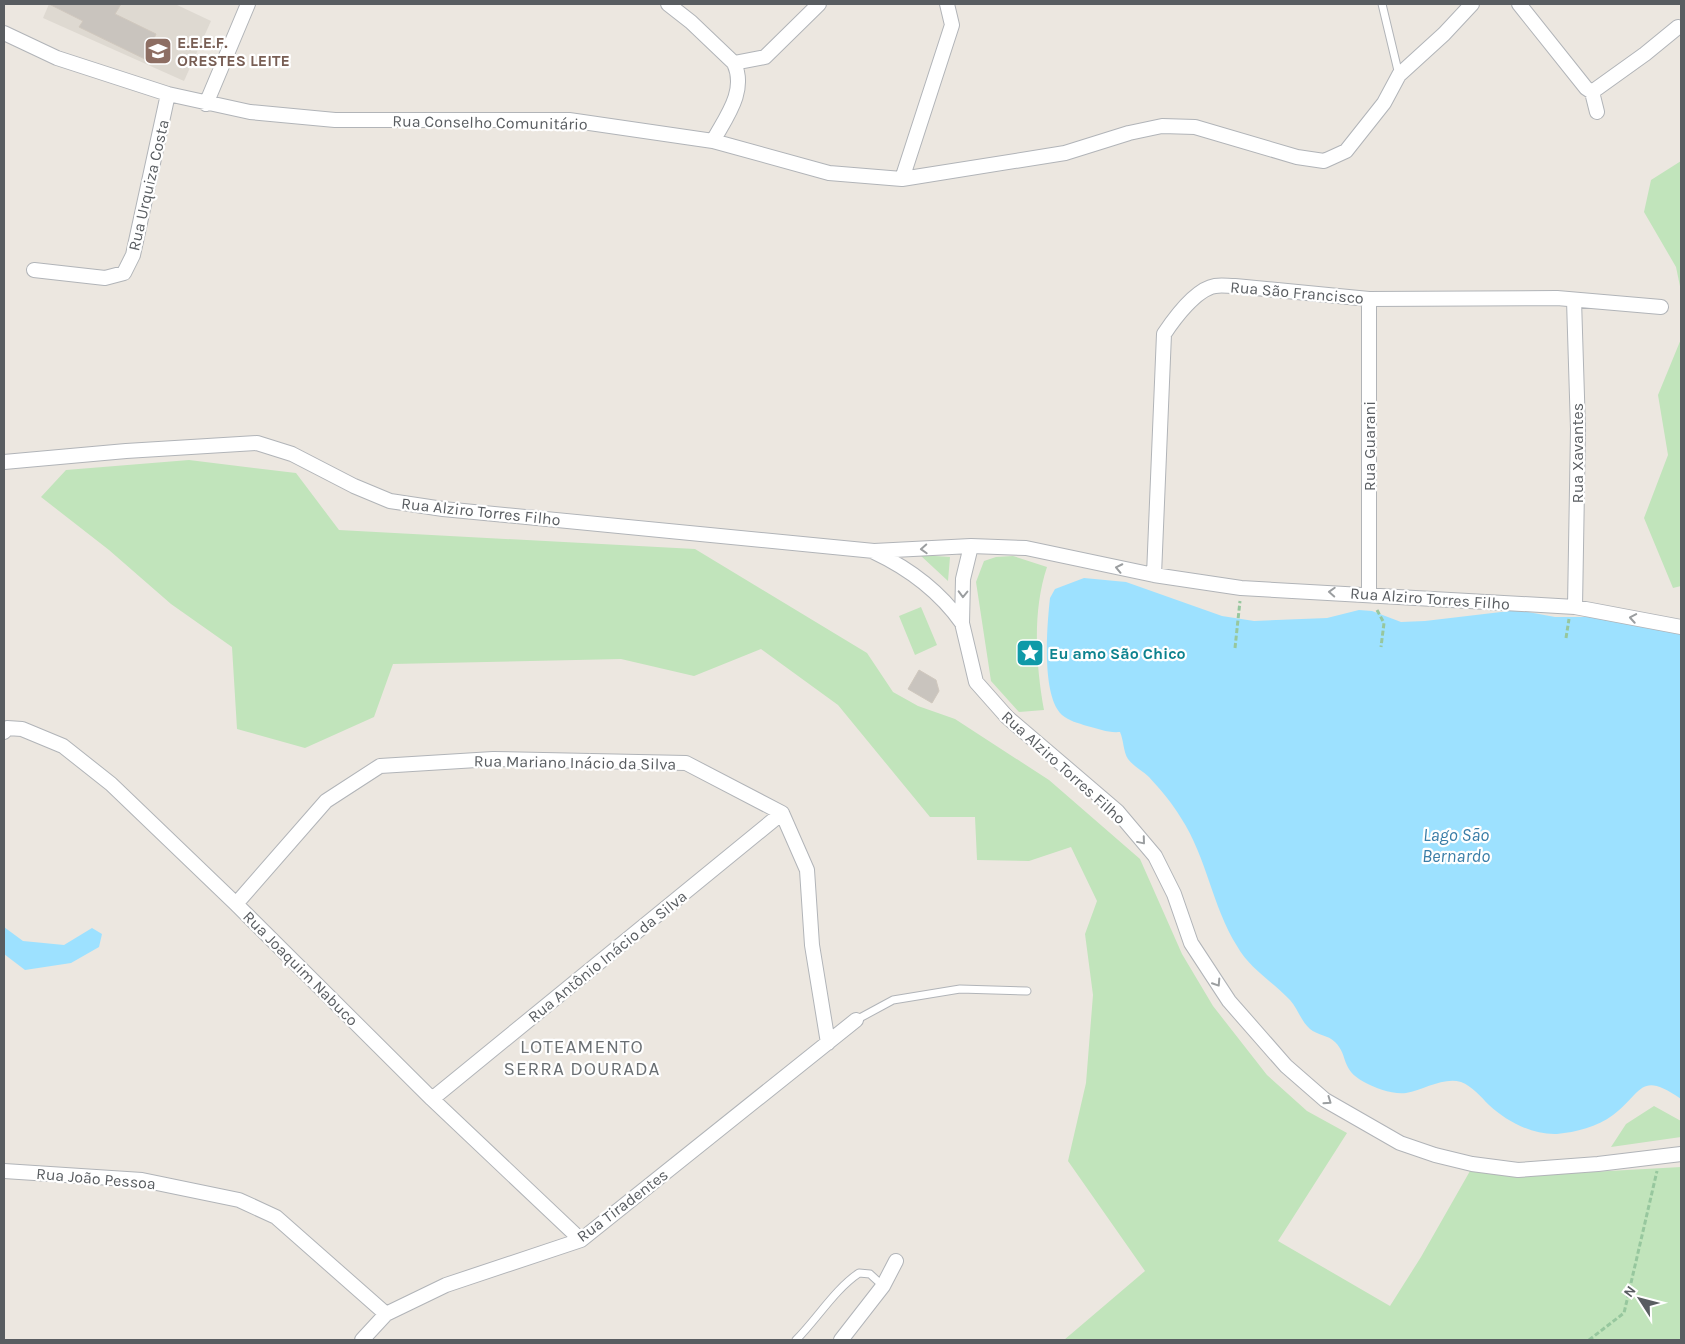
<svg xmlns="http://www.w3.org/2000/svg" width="1685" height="1344" viewBox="0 0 1685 1344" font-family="Karla,sans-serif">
<rect width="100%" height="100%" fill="#ece7e0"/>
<path fill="#ded9d1" d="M49,4H175L211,21L184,81L43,18Z"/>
<path fill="#c1e4bb" d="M1681,161V291L1676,267L1644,212L1651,180Z
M1681,339V586L1673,588L1644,518L1668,455L1658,395Z
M189,460L296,473L339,530L695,549L867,653L893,692L918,706L955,719L1049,780L1140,859L1182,954L1213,1006L1267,1075L1307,1111L1347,1133L1278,1241L1390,1306L1421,1257L1470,1171L1518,1176L1681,1167V1340H1064L1145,1271L1068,1161L1086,1083L1093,995L1085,934L1097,901L1071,847L1029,861L977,860L975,817H930L838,705L761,649L694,676L621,659L393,664L374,717L305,748L237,729L232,647L171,604L109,550L41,497L66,470Z
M920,555L950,557L948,581Z
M1013,556L1047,567C1032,612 1036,665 1044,710L1019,712L991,681L976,582L984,561L996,557Z
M921,607L937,645L915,655L899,616Z
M1654,1106L1681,1121V1137L1611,1147L1626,1124Z"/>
<path fill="#9de1ff" d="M1084,578L1126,582L1222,616L1254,621L1327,618L1359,610L1372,611L1401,622L1425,621L1518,610L1555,617H1605L1681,633V1099C1639,1070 1643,1093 1613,1115C1597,1127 1576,1132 1557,1134C1532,1135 1506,1121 1489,1105C1481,1097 1472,1086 1461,1082C1443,1077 1424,1090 1406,1093C1394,1095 1375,1088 1364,1082C1340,1069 1349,1056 1335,1042C1328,1035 1317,1035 1310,1029C1301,1021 1298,1009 1290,1000C1272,981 1250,969 1237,946C1212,906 1207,858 1181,818C1173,804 1160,789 1149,777C1143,771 1133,766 1128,759C1123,751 1124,741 1120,732C1108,733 1099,729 1087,726C1078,723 1069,721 1062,715C1041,696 1047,625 1050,598L1055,589Z
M4,927L23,941L64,945L92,928L102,934L99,947L71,963L25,970L4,954Z"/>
<path fill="#c9c4be" stroke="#d0c8be" d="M49,4H121L115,14L156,34L152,43L157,46L149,61L79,27L83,21Z
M919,670L936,680L939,691L932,703L908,689Z"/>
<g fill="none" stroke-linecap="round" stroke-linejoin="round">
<defs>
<path id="lane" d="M1382,4L1399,75
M856,1020L893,1000L960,989L1027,991
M796,1340C817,1319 835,1289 859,1273L870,1274L883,1286"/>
<path id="street" d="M668,4L691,22L734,63C747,91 726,117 713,141
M1519,4L1586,88L1592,92L1597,112
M4,33L57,58L168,94L250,112L335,120H569L713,141L829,173L902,179L1065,153L1129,133L1162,126L1195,127L1297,157L1324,161L1346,151L1384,103L1399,75L1444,34L1472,4
M734,63L765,57L819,4
M1592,92L1645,54L1678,27
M206,104L248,4
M902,179L952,25L947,4
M34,270L105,278L124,273L133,255L168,94
M1369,299V594
M1574,300L1578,429L1575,607
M4,462L126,451L257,443L292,454L354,486L390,501L443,509L874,551L971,546L1026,548L1154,575L1241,588L1575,607L1681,627
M971,546L963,579L962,623L976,682L1007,717L1117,811L1155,856L1174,894L1191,943L1229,1001L1286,1066L1325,1100L1400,1143L1435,1155L1472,1164L1518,1170L1598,1164L1681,1154
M874,552C908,568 940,592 962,623
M1154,575L1164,334C1174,319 1196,289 1215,286C1221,285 1228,286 1235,286L1369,299L1557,298L1661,307
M4,732L7,728L22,729L63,746L111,784L236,904L432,1099L581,1240
M236,904L326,801L380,766L493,759L686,763L782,813L807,870L812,945L828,1043
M432,1099L782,813
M4,1171L142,1180L239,1200L276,1217L386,1314
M362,1340L386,1314L446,1285L581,1240L856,1020
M841,1340L883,1286L896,1261"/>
</defs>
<use href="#lane" stroke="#b1b4b8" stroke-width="9"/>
<use href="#street" stroke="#b1b4b8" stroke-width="16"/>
<path stroke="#97c79e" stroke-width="3" stroke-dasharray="5 2.5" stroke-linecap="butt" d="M1377,610L1384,623L1381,647
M1566,638L1569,619
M1235,648L1240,601
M1589,1340L1624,1313L1657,1171"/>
<use href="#lane" stroke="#fff" stroke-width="7"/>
<use href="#street" stroke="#fff" stroke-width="14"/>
</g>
<defs><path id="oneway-chevron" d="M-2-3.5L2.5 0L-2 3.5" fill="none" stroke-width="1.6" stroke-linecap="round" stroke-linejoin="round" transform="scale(1.25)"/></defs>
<g stroke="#9b9ea0">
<use href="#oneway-chevron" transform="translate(924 549) rotate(177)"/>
<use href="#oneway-chevron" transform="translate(1119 568) rotate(-168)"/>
<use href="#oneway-chevron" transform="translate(1332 592) rotate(-177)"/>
<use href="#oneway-chevron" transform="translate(963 594) rotate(91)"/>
<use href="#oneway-chevron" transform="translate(1633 618) rotate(-170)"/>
<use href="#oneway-chevron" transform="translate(1142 841) rotate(50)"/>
<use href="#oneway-chevron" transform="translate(1217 983) rotate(57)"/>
<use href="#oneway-chevron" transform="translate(1328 1101) rotate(35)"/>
</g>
<defs>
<symbol id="school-square" viewBox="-11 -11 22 22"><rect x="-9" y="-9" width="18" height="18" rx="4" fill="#8d6e63" stroke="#fff"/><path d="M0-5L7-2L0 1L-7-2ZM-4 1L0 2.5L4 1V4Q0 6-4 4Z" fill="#fff"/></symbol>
<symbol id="sight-square" viewBox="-11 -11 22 22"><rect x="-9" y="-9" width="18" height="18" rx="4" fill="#0f9aa8" stroke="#fff"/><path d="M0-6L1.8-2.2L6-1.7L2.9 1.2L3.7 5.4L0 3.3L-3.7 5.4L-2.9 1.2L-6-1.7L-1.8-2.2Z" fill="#fff"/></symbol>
</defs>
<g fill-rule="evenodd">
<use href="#school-square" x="142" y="35" width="32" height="32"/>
<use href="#sight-square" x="1014" y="637" width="32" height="32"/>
</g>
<g text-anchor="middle" stroke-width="4.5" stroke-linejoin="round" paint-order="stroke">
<g font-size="16" font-weight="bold" fill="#785e54" stroke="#fff" text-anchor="start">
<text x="177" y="48">E.E.E.F.<tspan x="177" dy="18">ORESTES LEITE</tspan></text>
</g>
<g font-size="16" fill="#595d61" stroke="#fff">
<text transform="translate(490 122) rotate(1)" y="6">Rua Conselho Comunitário</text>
<text transform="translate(148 185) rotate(-77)" y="6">Rua Urquiza Costa</text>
<text transform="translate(1297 292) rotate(5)" y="6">Rua São Francisco</text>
<text transform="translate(1369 446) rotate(-90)" y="6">Rua Guarani</text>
<text transform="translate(1577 453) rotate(-90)" y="6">Rua Xavantes</text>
<text transform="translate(481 511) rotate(6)" y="6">Rua Alziro Torres Filho</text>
<text transform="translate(1430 598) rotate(4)" y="6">Rua Alziro Torres Filho</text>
<text transform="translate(575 762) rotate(1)" y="6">Rua Mariano Inácio da Silva</text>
<text transform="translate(1064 767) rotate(42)" y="6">Rua Alziro Torres Filho</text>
<text transform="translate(607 956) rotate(-39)" y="6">Rua Antônio Inácio da Silva</text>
<text transform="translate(301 968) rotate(45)" y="6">Rua Joaquim Nabuco</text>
<text transform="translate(96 1178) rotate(5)" y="6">Rua João Pessoa</text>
<text transform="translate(622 1205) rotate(-37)" y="6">Rua Tiradentes</text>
</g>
<g font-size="16" font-weight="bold" fill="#0d838f" stroke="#fff" text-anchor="start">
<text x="1049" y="659">Eu amo São Chico</text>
</g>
<g font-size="18" font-style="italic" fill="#397da7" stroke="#fff">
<text x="1456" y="841">Lago São<tspan x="1456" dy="21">Bernardo</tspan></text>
</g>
<g font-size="19" letter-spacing="1" fill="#6a6f73" stroke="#fff">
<text x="582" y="1053">LOTEAMENTO<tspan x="582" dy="22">SERRA DOURADA</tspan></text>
</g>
</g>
<rect width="1685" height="1344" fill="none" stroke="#595d61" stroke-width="10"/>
<g transform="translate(1640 1299) rotate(306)" stroke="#ffffff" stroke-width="4" paint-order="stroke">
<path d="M0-4L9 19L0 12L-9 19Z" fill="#595d61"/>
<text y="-8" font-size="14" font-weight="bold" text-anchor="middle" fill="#595d61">N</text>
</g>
</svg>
